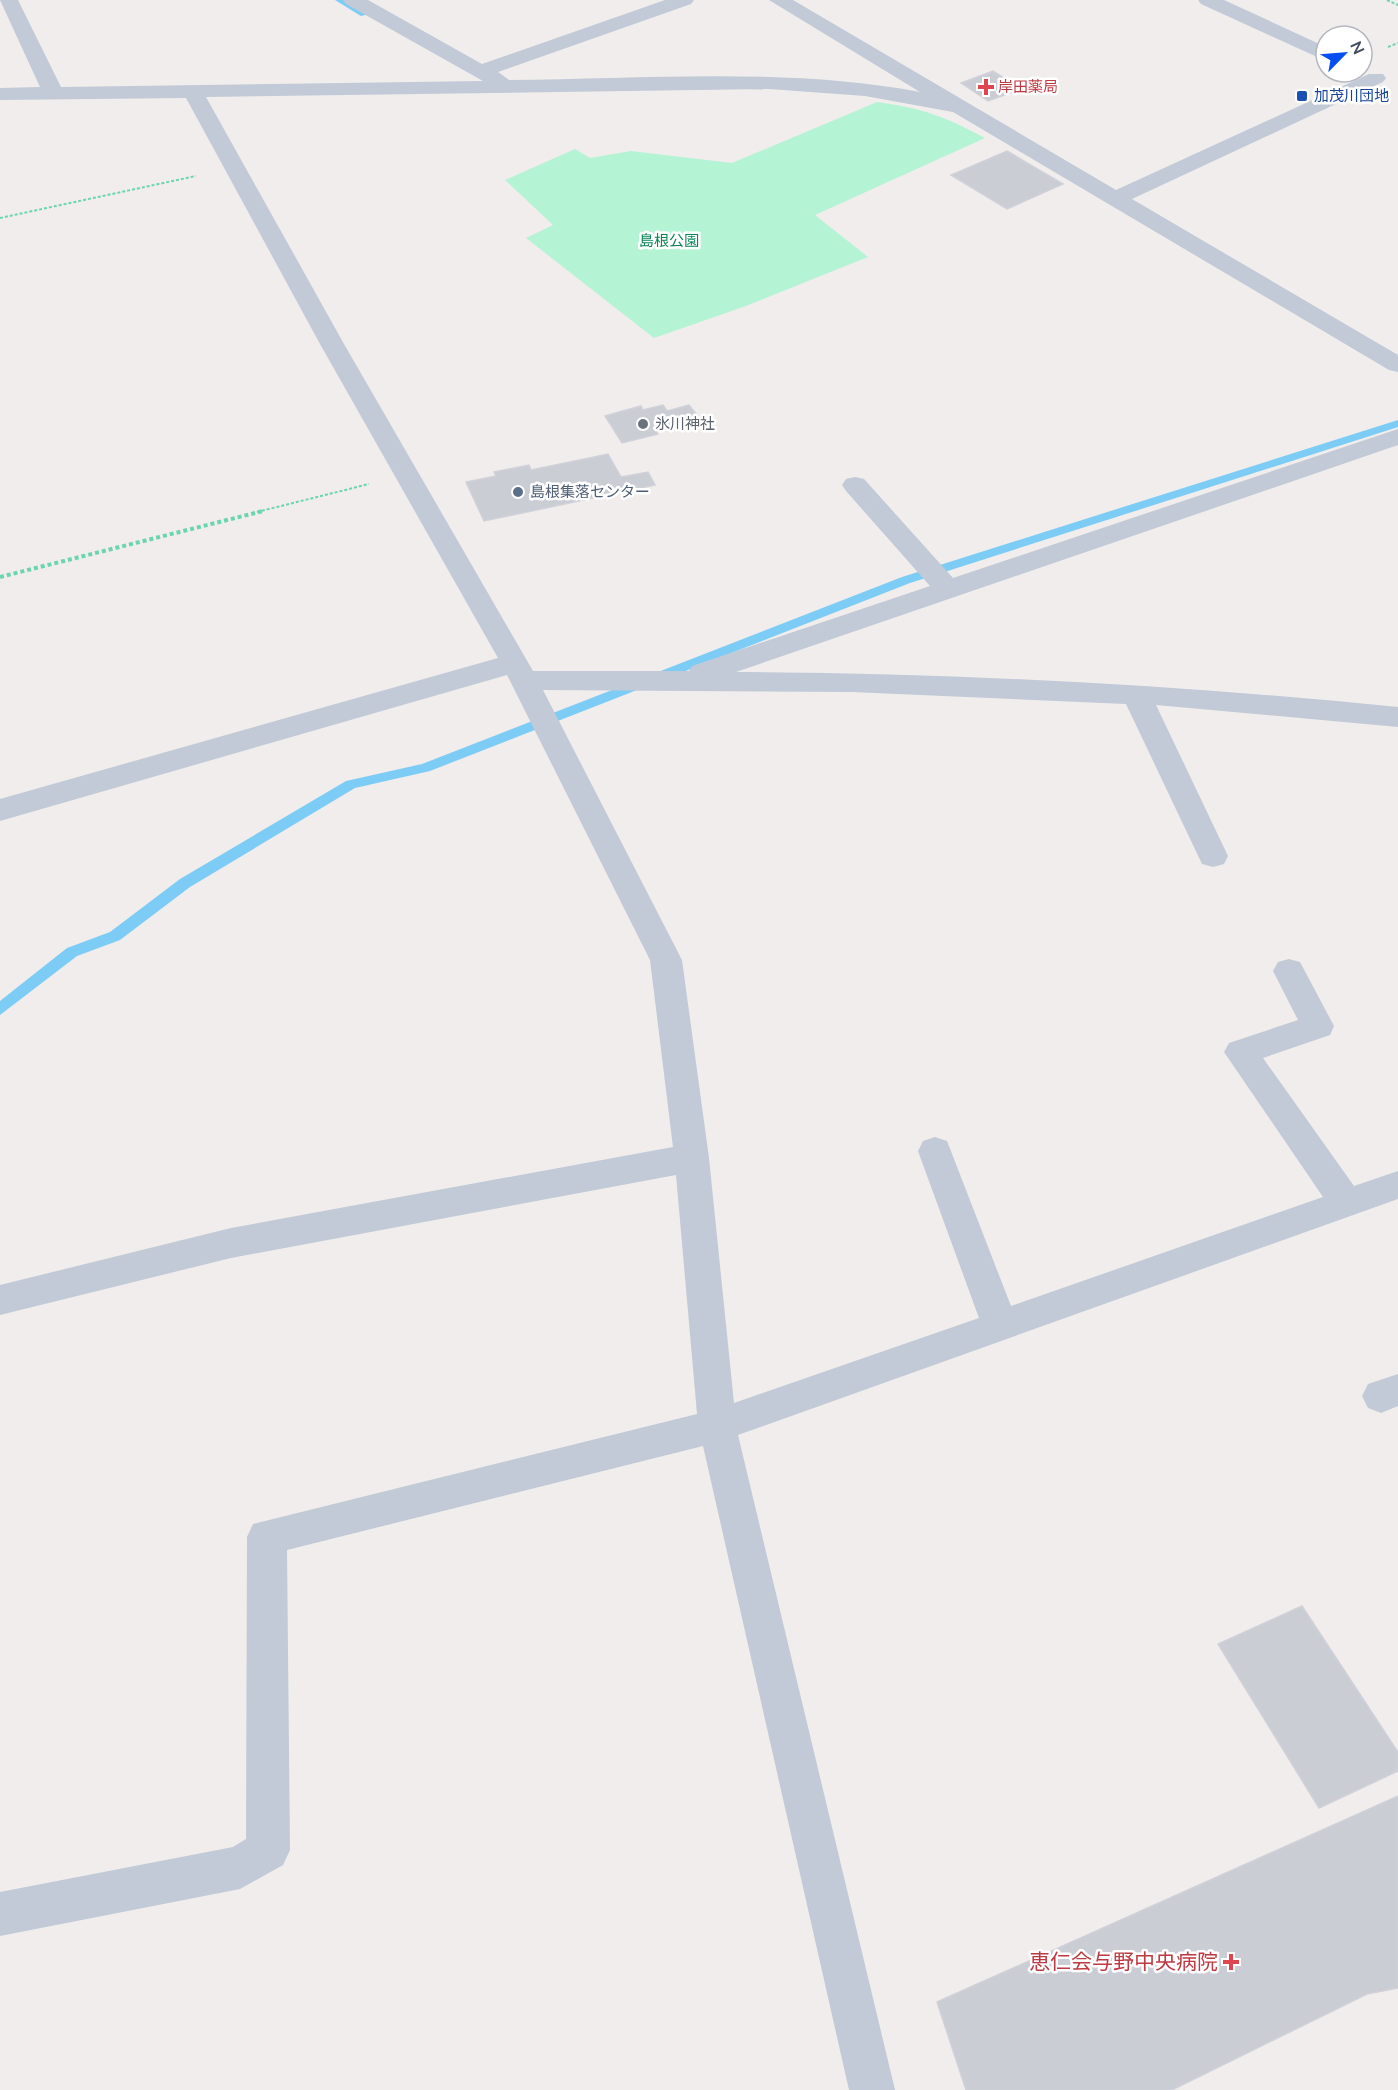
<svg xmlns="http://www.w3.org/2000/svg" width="1398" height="2090" viewBox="0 0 1398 2090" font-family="'Nunito Sans','Noto Sans JP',sans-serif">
<rect width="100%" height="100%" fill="#f0edec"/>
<path fill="#b5f3d5" d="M877,102C922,108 946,117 985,138L815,215L868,257L746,306L654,338L526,238L553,225L505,180L575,149L590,158L631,151L732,163Z"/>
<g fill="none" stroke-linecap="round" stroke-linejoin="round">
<path fill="#7dccf5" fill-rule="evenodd" d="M335,0H346L369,14L361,16Z
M1398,420V427L910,583L430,771L355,788L190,887L120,940L77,956L0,1015V1001L67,948L110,932L180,879L346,781L422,764L902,577Z"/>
</g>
<path fill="#cbcdd5" stroke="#d0d1d9" stroke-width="1.5" d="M993,71L1021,89L988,101L961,83Z
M1007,151L1063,184L1007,209L951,175Z
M663,405L667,411L689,405L698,416L674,422L677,426L656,431L658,434L622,443L605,416L641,406L643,410Z
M608,454L621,477L648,472L655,485L484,521L466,482L496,476L494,472L529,465L531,470Z
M1302,1606L1398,1752V1771L1319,1808L1218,1644Z
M1398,1796V1988L1367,1994L1172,2090H966L937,2002Z"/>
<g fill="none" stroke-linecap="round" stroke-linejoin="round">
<path stroke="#6ad5ae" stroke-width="2" stroke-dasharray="3 2" stroke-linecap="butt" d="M1387,0L1398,5
M1388,47L1398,43
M0,218L196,176
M257,512L369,484"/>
<path stroke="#6ad5ae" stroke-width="4" stroke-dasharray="4 3" stroke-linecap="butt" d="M0,577L263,511"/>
<path fill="#c1cad6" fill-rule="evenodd" d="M0,0H18L61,87L483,81L346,4L343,0H368L482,64L665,0H694L691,4L498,72L509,80C646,79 786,67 920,92L769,0H793L1116,190L1369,74H1383L1386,78L1383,82L1132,199L1398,355V372L1389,370L953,112L865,96L769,89L206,97L344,344L533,671H689L692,666L930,586L846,491L842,485L846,479L855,477L864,479L953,578L1398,429V445L736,672C957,673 1178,685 1398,707V727L1156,705L1228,856L1224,864L1213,867L1202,864L1126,704L852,692L543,690L682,960L709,1158L734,1403L979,1318L918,1151L923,1141L935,1137L947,1141L1011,1306L1323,1197L1224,1052L1229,1043L1298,1020L1273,971L1278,962L1289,959L1300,962L1334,1026L1330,1035L1263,1058L1354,1186L1398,1171V1199L738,1435L895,2090H849L703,1446L287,1550L290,1850L283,1865L240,1889L0,1936V1892L233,1847L246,1839L247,1537L253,1524L697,1414L676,1175L231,1258L0,1315V1285L231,1228L673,1147L650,960L507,675L0,821V799L498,658L320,344L186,98L0,100V88L40,87Z
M1198,0H1224L1326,47V61L1201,4Z
M1398,1374V1406L1381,1413L1368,1408L1362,1396L1368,1384Z"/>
</g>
<g fill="#e0444e" stroke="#fff" stroke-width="2">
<path d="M983 78h6v6h6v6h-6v6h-6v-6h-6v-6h6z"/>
<path d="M1228 1953h6v6h6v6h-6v6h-6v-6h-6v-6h6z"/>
</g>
<rect fill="#1a4fb4" stroke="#fff" stroke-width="2" x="1296" y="90" width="12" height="12" rx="3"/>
<circle fill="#6b7280" stroke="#fff" stroke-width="2" cx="643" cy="424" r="6"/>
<circle fill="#5c6f8a" stroke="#fff" stroke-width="2" cx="518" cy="492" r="6"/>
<g text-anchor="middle" stroke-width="5" stroke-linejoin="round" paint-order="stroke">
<g font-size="15" fill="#be3a42" stroke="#fff" text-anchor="start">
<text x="998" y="92">岸田薬局</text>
</g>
<g font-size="15" fill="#164399" stroke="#fff" text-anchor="start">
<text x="1314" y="101">加茂川団地</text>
</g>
<g font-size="15" fill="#0d8458" stroke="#fff">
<text x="669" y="246">島根公園</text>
</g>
<g font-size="15" fill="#5b616d" stroke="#fff" text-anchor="start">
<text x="655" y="429">氷川神社</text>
</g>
<g font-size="15" fill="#4e5e75" stroke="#fff" text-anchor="start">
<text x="530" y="497">島根集落センター</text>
</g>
<g font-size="21" fill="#be3a42" stroke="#fff" text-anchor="end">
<text x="1218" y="1969">恵仁会与野中央病院</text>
</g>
</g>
<g transform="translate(1344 54) rotate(65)"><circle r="28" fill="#ffffff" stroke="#b4b8be" stroke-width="1.5"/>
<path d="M0-4.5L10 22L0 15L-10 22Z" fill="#064ef0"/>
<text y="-9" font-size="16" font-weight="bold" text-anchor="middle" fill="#434d5c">N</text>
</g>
</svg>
